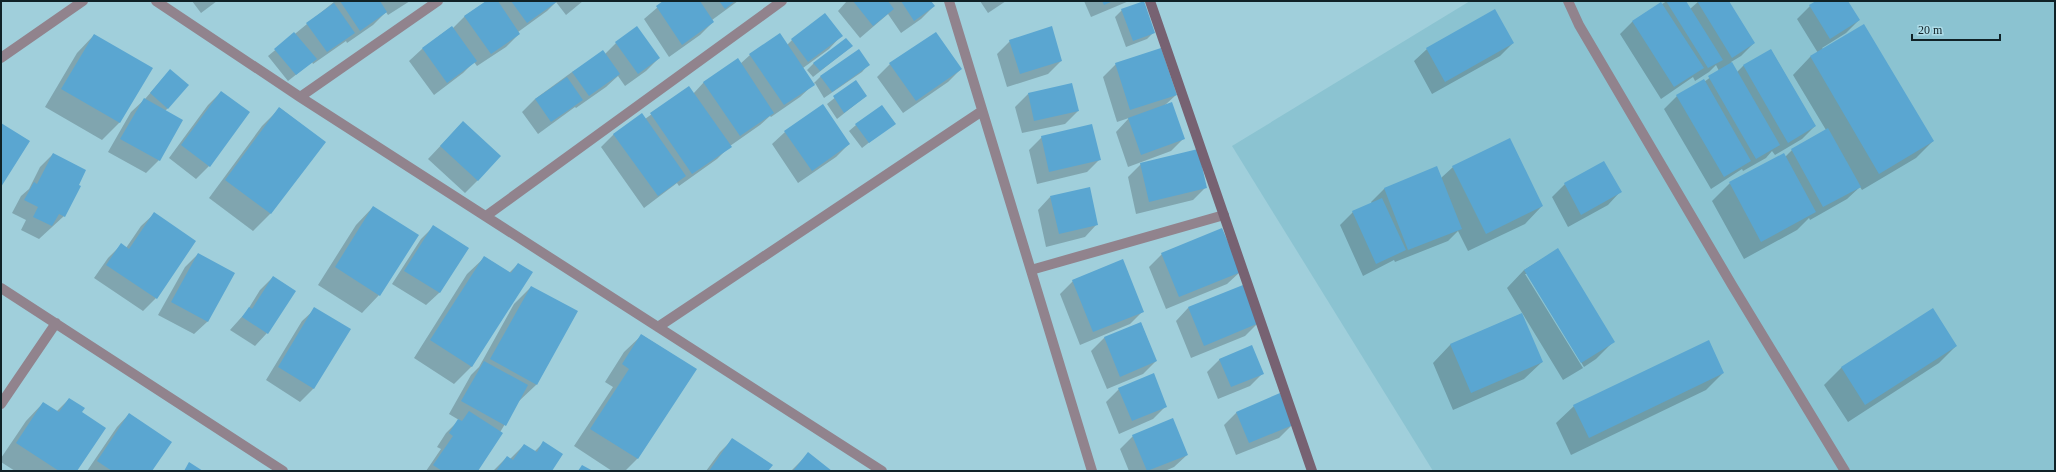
<svg xmlns="http://www.w3.org/2000/svg" width="2056" height="472" viewBox="0 0 2056 472" font-family="Georgia,serif">
<rect width="100%" height="100%" fill="#a0cfdb"/>
<path fill="#8bc3d1" d="M1470,1H2055V471H1433L1232,146Z"/>
<path fill="#0003" d="M192,1H217L201,13Z
M335,1H410L388,15L386,12L373,25L347,43L346,41L313,64L312,62L288,81L268,56Z
M487,1H583L566,15L556,2L547,11L518,32L519,34L506,47L477,66L474,62L463,73L434,95L409,61L422,49L451,27L452,29L465,16Z
M665,1H738L712,20L713,22L700,35L669,57L644,19Z
M847,1H930L934,6L921,19L901,33L888,14L860,38L838,11Z
M980,1H1006L988,13Z
M1084,1H1129L1091,17Z
M1667,1H1685L1690,9L1699,1H1728L1754,43L1741,56L1731,62L1737,72L1743,66L1771,50L1815,126L1802,139L1775,155L1772,151L1766,158L1743,171L1742,169L1711,189L1664,109L1677,96L1704,82L1719,71L1716,65L1709,72L1695,81L1693,77L1661,99L1620,34L1632,22Z
M1818,1H1847L1859,20L1846,33L1822,48L1823,49L1933,141L1916,158L1862,190L1860,187L1847,199L1810,220L1809,218L1797,230L1744,259L1712,201L1730,183L1785,157L1792,150L1826,130L1793,75L1810,57L1818,53L1797,19L1810,6Z
M1122,10L1154,32L1147,39L1126,47L1115,17Z
M94,35L151,69L119,123L102,140L45,107L77,53Z
M841,36L829,49L803,68L813,84L821,76L868,65L862,72L824,98L815,83L800,97L771,117L770,116L760,125L730,146L717,159L679,186L677,183L644,208L601,147L614,134L645,119L688,88L693,94L704,82L740,64L750,55L787,45L792,40Z
M1010,41L1061,61L1048,74L1007,87L997,54Z
M616,43L659,58L646,71L625,86L618,76L606,87L576,108L575,107L538,134L522,112L535,99L572,72L605,54Z
M1513,43L1500,56L1432,94L1414,61L1427,49Z
M852,46L813,77L807,70L814,63Z
M890,64L961,69L948,82L903,113L877,77Z
M1116,64L1176,95L1164,106L1184,138L1171,151L1128,167L1116,132L1129,118L1117,122L1103,77Z
M164,77L168,108L165,111L159,160L146,173L108,152L131,112L145,99Z
M856,81L866,96L837,119L827,104Z
M221,92L209,166L196,179L169,158L208,105Z
M1028,94L1078,111L1065,124L1022,133L1015,107Z
M280,108L324,142L270,214L253,231L209,198L262,126Z
M463,122L478,180L465,193L428,159Z
M894,123L862,148L849,131L856,125Z
M785,132L849,144L836,157L798,183L772,144Z
M1042,137L1100,159L1087,172L1037,184L1029,150Z
M53,154L64,216L39,239L21,230L26,220L12,213L21,196L29,189L40,167Z
M1141,164L1206,187L1193,200L1136,214L1128,177Z
M1453,167L1542,206L1525,224L1468,251L1458,231L1448,241L1395,262L1394,260L1363,276L1340,225L1353,212L1372,204L1371,202L1384,189L1437,168L1441,178Z
M1565,184L1620,192L1608,205L1568,227L1552,197Z
M1050,197L1097,224L1085,237L1046,247L1038,210Z
M373,207L379,295L362,313L318,285L356,225Z
M154,214L156,298L143,311L94,278L108,258L121,245L126,248L141,226Z
M433,227L468,248L439,293L426,305L392,284L421,239Z
M1557,250L1613,342L1596,359L1584,367L1527,274H1525L1583,368L1563,380L1507,288L1524,270Z
M198,254L233,273L207,322L194,334L158,315L185,267Z
M1162,254L1240,272L1227,284L1166,309L1149,267Z
M485,257L509,273L518,264L472,366L454,384L414,358L467,274Z
M273,277L267,333L255,346L230,330L247,311L260,290Z
M1073,281L1143,311L1130,324L1080,345L1060,294Z
M531,287L536,385L518,402L477,471H426L441,449L437,447L446,433L459,420L449,414L471,375L479,367L514,304Z
M1188,308L1258,323L1245,336L1191,358L1176,321Z
M315,309L349,330L313,389L300,402L266,380L302,321Z
M1521,314L1542,362L1524,379L1453,410L1433,363L1450,345Z
M1141,323L1156,361L1143,374L1107,389L1091,351L1104,338Z
M642,335L695,369L637,459L625,471H612L574,446L613,387L605,382L624,352Z
M1956,346L1939,363L1848,422L1824,385L1842,367Z
M1220,359L1263,373L1250,386L1218,399L1207,372Z
M1723,373L1706,390L1571,455L1556,423L1574,406Z
M1119,389L1166,406L1153,419L1119,434L1106,402Z
M69,399L81,412L76,471H15L1,462V458L26,421L43,403L56,412Z
M1237,412L1292,425L1279,438L1236,455L1224,425Z
M129,414L151,471H87L117,427Z
M1133,436L1187,455L1174,467L1165,471H1129L1120,449Z
M733,439L767,471H706L720,452Z
M544,442L551,471H493L507,457L510,459L524,445L534,452Z
M808,454L830,471H791Z"/>
<path fill="#5aa6d1" d="M340,1H380L387,12L360,31Z
M486,1H498L520,34L491,54L464,16Z
M511,1H558L527,23Z
M663,1H700L714,22L682,45L656,6Z
M719,1H735L725,9Z
M853,1H888L894,9L873,26Z
M901,1H931L935,6L914,21Z
M1102,1H1113L1104,5Z
M1144,1L1155,33L1133,41L1121,9Z
M1666,1H1686L1723,60L1708,68Z
M1697,1H1729L1755,43L1732,58Z
M1816,1H1848L1860,20L1830,39L1809,5Z
M1661,2L1704,68L1674,87L1632,21Z
M334,3L355,33L327,52L306,23Z
M1495,9L1514,43L1445,82L1426,48Z
M825,13L843,36L808,62L791,39Z
M1864,24L1934,141L1879,174L1810,56Z
M452,26L477,61L447,83L422,48Z
M637,26L660,58L638,74L615,42Z
M1052,26L1062,61L1020,74L1009,40Z
M294,32L317,59L296,75L274,49Z
M936,32L962,69L916,101L889,63Z
M780,33L815,85L784,105L749,54Z
M94,34L153,68L120,123L61,89Z
M846,38L853,46L820,71L813,63Z
M1161,48L1177,95L1130,110L1115,63Z
M859,49L870,65L832,92L820,76Z
M1771,49L1816,126L1788,143L1743,65Z
M603,50L620,74L589,96L572,72Z
M738,58L774,113L740,136L703,82Z
M1732,62L1780,145L1756,159L1708,76Z
M170,69L189,85L168,109L150,93Z
M567,77L583,100L551,122L535,99Z
M1704,79L1751,161L1724,177L1676,95Z
M856,80L867,96L844,113L833,96Z
M1072,83L1079,111L1034,121L1028,93Z
M689,86L732,147L692,174L650,113Z
M221,91L250,112L210,167L181,145Z
M144,98L183,120L160,161L120,139Z
M1172,102L1185,139L1141,155L1128,118Z
M823,104L850,144L812,171L784,131Z
M882,105L896,124L869,143L855,124Z
M279,107L326,142L271,214L225,180Z
M642,113L686,176L658,196L613,134Z
M463,121L501,156L478,181L440,146Z
M1,123L30,141L1,187Z
M1092,124L1101,160L1049,172L1041,136Z
M1828,128L1861,187L1823,207L1791,149Z
M1510,138L1543,206L1486,234L1452,166Z
M1198,149L1207,188L1149,202L1140,163Z
M53,153L86,170L79,185L81,186L65,217L59,214L52,226L33,217L38,207L24,200L34,182L37,184Z
M1784,153L1816,212L1761,242L1729,182Z
M1604,161L1622,192L1581,215L1564,183Z
M1437,166L1462,229L1408,250L1384,188Z
M1090,187L1098,225L1059,234L1050,196Z
M1382,198L1406,250L1376,264L1352,211Z
M373,206L419,235L380,296L335,267Z
M154,212L196,241L157,299L106,265L121,243L129,249Z
M433,225L469,248L440,293L404,271Z
M1222,228L1241,272L1179,297L1161,253Z
M1558,248L1615,342L1581,363L1524,270Z
M198,253L235,273L208,322L171,302Z
M484,256L511,273L518,263L533,272L472,367L430,340Z
M1123,259L1144,312L1093,332L1072,280Z
M273,276L296,291L268,334L242,317L249,307L252,309Z
M1243,285L1259,323L1204,346L1188,307Z
M531,286L578,311L537,385L490,359Z
M314,307L351,329L314,389L278,367Z
M1933,308L1957,346L1865,405L1841,367Z
M1522,313L1543,362L1471,393L1450,344Z
M1141,322L1157,361L1120,377L1104,337Z
M641,334L697,369L638,459L590,429L629,369L622,364Z
M1709,340L1724,373L1589,438L1573,405Z
M1252,345L1264,374L1231,387L1219,359Z
M484,361L528,385L506,426L461,401Z
M1154,373L1167,407L1132,421L1118,388Z
M1280,393L1293,425L1249,443L1236,412Z
M69,398L85,408L82,412L106,428L77,471H59L16,443L43,402L59,412Z
M469,411L503,433L478,471H442L433,465L453,436L449,433L458,419L462,421Z
M129,413L172,442L152,471H112L97,461Z
M1173,418L1188,455L1147,471L1132,435Z
M732,438L773,465L768,471H709Z
M543,441L563,454L552,471H496L507,456L513,460L524,444L537,452Z
M808,452L832,471H793Z
M189,462L203,471H184Z
M582,465L593,471H578Z"/>
<g fill="none" stroke-linecap="round" stroke-linejoin="round">
<path stroke="#91838d" stroke-width="10" d="M156,1L300,97L882,471
M949,1L1092,471
M1568,1L1579,25L1732,285L1845,471
M1,58L83,1
M300,97L438,1
M486,216L782,1
M1031,270L1224,215
M1,288L283,471
M658,327L982,111
M1,404L56,323"/>
<path stroke="#776272" stroke-width="10" d="M1150,1L1312,471"/>
</g>
<rect width="2056" height="472" fill="none" stroke="#102227" stroke-width="4"/>
<path d="M1912 34v6h88v-6" fill="none" stroke="#102227" stroke-width="2"/>
<text x="1918" y="34" font-size="12" fill="#102227" stroke="#addce8" stroke-width="3" paint-order="stroke">20 m</text>
</svg>
